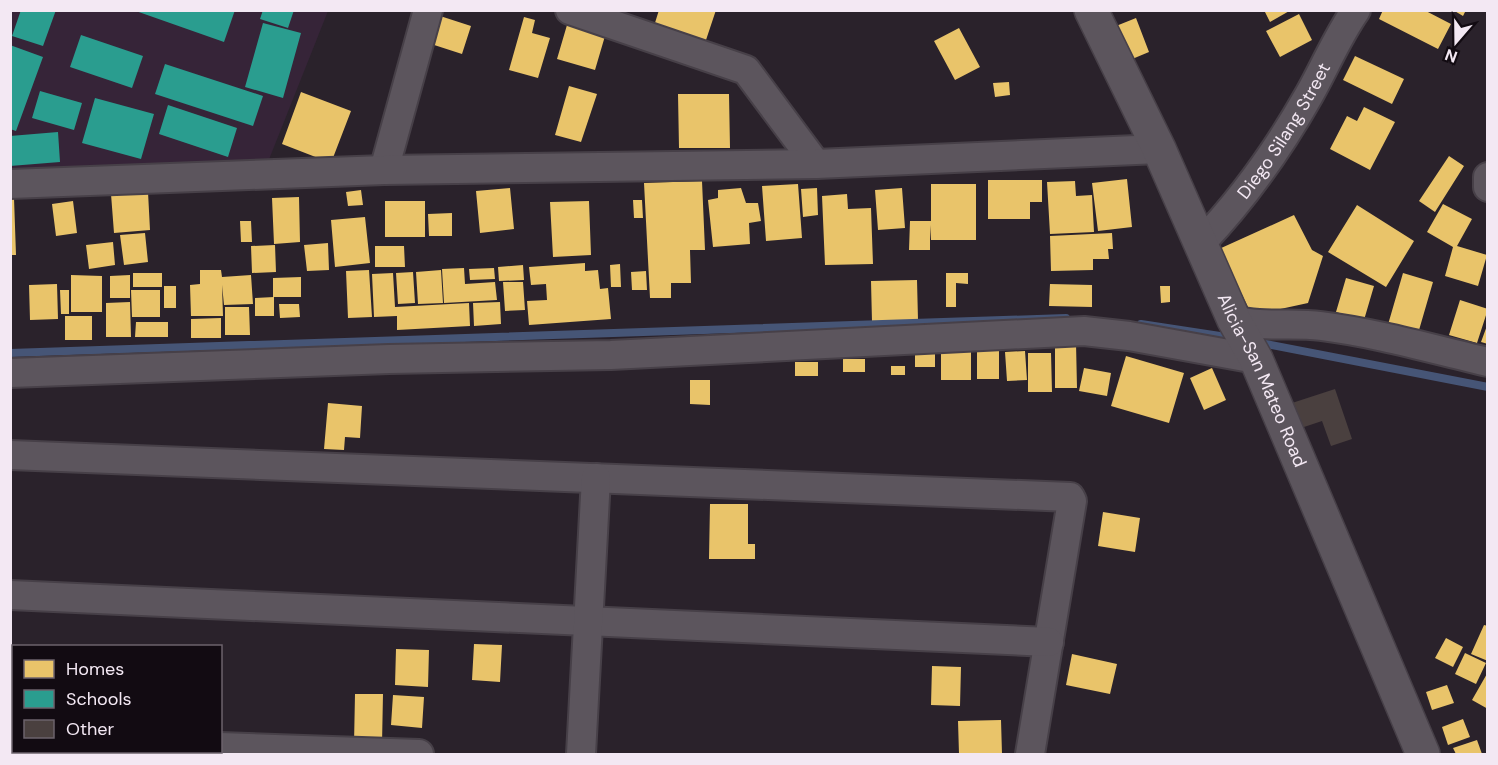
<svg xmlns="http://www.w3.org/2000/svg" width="1498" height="765" viewBox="0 0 1498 765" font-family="'DM Sans',sans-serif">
<rect width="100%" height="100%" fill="#2a222b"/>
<path fill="#362438" d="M12,11H328L266,167L11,172Z"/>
<path fill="#e9c46a" d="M659,10H716L705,43L654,26Z
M1264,10H1291L1270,22Z
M1383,10H1424L1451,24L1438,49L1379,19Z
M1453,10H1466L1463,16Z
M1299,14L1312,40L1280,57L1266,31Z
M437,15L471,26L462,54L428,43Z
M524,17L535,20L532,33L550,38L538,78L509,70Z
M1136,18L1149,52L1125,62L1111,28Z
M567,25L605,36L595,70L557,59Z
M959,28L980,67L955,80L934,41Z
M1355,56L1404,79L1392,104L1343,80Z
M1009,82L1010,95L995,97L993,83Z
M569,86L597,94L581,142L555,135Z
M301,92L351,111L331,163L282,144Z
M678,94H729L730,148H679Z
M1364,107L1395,122L1370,170L1330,149L1347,116L1357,121Z
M1449,156L1464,166L1435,212L1419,201Z
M1127,179L1132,227L1098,231L1092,183Z
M988,180H1042V202H1030V219H988Z
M702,181L705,250H690L691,283H671V298H650L644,183Z
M1075,181L1076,196L1092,195L1094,232L1050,234L1047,182Z
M798,184L802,238L766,241L762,186Z
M931,184H976V240H931L930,225V250H909L910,221H931Z
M510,188L514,229L480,233L476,191Z
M741,188L746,203H758L761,221L749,223L750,244L713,247L708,200L718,198V190Z
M817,188L818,215L803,217L801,189Z
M902,188L905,228L878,230L875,190Z
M361,190L363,205L348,206L346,192Z
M148,192L150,230L114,233L111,194Z
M847,194L848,209L871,208L873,264L825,265L822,196Z
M299,197L300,242L274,244L272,198Z
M10,198H14L16,255H10Z
M633,200H642L643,218H634Z
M73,201L77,233L56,236L52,204Z
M385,201H425V237H385Z
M589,201L591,255L553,257L550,202Z
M1443,204L1472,219L1457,246L1487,255L1478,286L1445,276L1453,247L1427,232Z
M1357,205L1414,241L1386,287L1328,252Z
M452,213V236H429L428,214Z
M1294,215L1312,250L1323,256L1308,303L1252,315L1219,249Z
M365,217L370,263L335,267L331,220Z
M240,221H251L252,242H241Z
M145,233L148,262L124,265L120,235Z
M1112,233L1113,249H1108L1109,259H1093V270L1051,271L1050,236Z
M113,242L115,265L89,269L86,245Z
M328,243L329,270L307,271L304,245Z
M275,245L276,272L252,273L251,246Z
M375,246H404L405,267H375Z
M585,263V271L598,270L600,289L608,288L611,319L529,325L527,301L547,300L546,284L531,285L529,267Z
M620,264L621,287H611L610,265Z
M523,265L524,280L499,281L498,267Z
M464,268L465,284L495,282L497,300L444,303L442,269Z
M494,268L495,279L470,280L469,269Z
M200,270H221L222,277L251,275L253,304L224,305L222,285L223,316H191L190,285L200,284Z
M369,270L372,317L348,318L346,271Z
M441,270L443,303L418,304L416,272Z
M646,271L647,290H632L631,272Z
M413,272L415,303L398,304L396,273Z
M133,273H162V287H133Z
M393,273L395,307L469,303L470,326L397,330V316L374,317L372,274Z
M946,273H968V284L956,283V307H946Z
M1403,273L1433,282L1417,337L1387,328Z
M71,275L102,276V312H71Z
M130,275V298H110V276Z
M301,277V297H273V278Z
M1346,278L1374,286L1364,320L1336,312Z
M917,280L918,320L872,322L871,281Z
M503,282H523L525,310L505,311Z
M57,284L58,319L30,320L29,285Z
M1050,284L1092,285V307L1049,306Z
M164,286H176V308H164Z
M1160,286H1170V302L1161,303Z
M60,290H69V314H61Z
M131,290H160V317H132Z
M274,297V316H255V298Z
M1460,300L1488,309L1477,343L1449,335Z
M130,302L131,337H106V303Z
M500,302L501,324L474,326L473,303Z
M279,304H299L300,317L280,318Z
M225,307H249L250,335H225Z
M65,316H92V340H65Z
M221,318V338H191V319Z
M136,322H168V337H135Z
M1488,323V344L1481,342Z
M1055,343H1076L1077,388H1055Z
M941,349L971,350V380H941Z
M977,350H999V379H977Z
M1025,351L1027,380L1007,381L1005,352Z
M915,352H935V367H915Z
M1028,353H1051L1052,392H1028Z
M1126,356L1184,373L1169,423L1111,406Z
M843,359H865V372H843Z
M795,362H818V376H795Z
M891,366H905V375H891Z
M1084,368L1111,373L1107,396L1079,391Z
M1212,368L1226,400L1204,410L1190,378Z
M690,380H710V405L690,404Z
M328,403L362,406L360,438L345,437L344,450L324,449Z
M710,504H748V544H755V559H709Z
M1103,512L1140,518L1135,552L1098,546Z
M1484,625L1488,626V661L1471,654Z
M1446,638L1463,647L1453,667L1435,658Z
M474,644L502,645L500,682L472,680Z
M396,649L429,650L428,687L395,685Z
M1465,653L1486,663L1476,684L1455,674Z
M1072,654L1117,664L1110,694L1066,685Z
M932,666L961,667L960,706L931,705Z
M1488,672V709L1472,700Z
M1447,685L1454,703L1432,710L1426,692Z
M355,694H383L382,744H354Z
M393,695L424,697L422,728L391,725Z
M1463,719L1470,737L1448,745L1442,727Z
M1001,720L1002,754H959L958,721Z
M1477,740L1482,754H1456L1453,748Z"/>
<path fill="#2a9d8f" d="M21,10H56L43,46L12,36Z
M133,10H235L224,42Z
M263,10H294L288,28L260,19Z
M263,23L301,33L283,98L245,87Z
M81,35L143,56L132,88L70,67Z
M10,45L43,57L16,131L10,129Z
M165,64L263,96L253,126L155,94Z
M40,91L82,103L74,130L32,118Z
M95,98L154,114L141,159L82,143Z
M168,105L237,128L228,157L159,134Z
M58,132L60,162L10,166V136Z"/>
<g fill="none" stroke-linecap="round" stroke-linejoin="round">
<path stroke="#465576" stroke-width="8" d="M1141,324L1233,338
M1256,342L1488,387
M10,353L1066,318"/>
</g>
<path fill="#4a403f" d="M1335,389L1352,439L1331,446L1322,421L1301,428L1292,403Z"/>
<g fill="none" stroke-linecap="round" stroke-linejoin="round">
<defs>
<g id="minor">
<path d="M570,10L746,70L816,164"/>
<path d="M384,170L428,10"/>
<path d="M1488,177V187"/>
<path d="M10,184L384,170L816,164L1159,149"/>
<path id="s1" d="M1201,243C1243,199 1279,148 1309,95C1325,67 1337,37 1356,10"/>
<path d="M1234,320C1262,328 1292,322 1321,326C1377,333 1432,349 1488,362"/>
<path d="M10,373L389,359L611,355L1084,331L1129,336L1256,359"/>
<path d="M10,455L1070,497L1072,501L1030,754"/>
<path d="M10,595L1049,642"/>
<path d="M10,739H14"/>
<path d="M220,747L419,754"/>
<path d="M581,754L596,478"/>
</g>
<g id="secondary">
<path id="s2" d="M1091,10L1159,149L1234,320L1256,359L1423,754"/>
</g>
</defs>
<use href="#minor" stroke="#474048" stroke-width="32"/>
<use href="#secondary" stroke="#474048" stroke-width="36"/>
<use href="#minor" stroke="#5c555d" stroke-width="28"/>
<use href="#secondary" stroke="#5c555d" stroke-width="33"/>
</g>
<g text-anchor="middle" stroke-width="6" stroke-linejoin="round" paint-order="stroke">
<g font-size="18" fill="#f3e8f3" stroke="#120b12">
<text dy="6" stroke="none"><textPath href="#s1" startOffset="140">Diego Silang Street</textPath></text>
<text dy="6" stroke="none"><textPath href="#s2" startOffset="408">Alicia-San Mateo Road</textPath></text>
</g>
</g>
<rect width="1498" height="765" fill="none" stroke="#f3e8f3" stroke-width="24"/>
<rect x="12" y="645" width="210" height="108" fill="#120b12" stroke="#6c636c" stroke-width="1.5"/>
<rect x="24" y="660" width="30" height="18" fill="#e9c46a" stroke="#6c636c" stroke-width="1.5"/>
<text x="66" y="675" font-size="18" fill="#f3e8f3">Homes</text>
<rect x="24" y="690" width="30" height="18" fill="#2a9d8f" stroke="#6c636c" stroke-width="1.5"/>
<text x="66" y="705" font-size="18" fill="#f3e8f3">Schools</text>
<rect x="24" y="720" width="30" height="18" fill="#4a403f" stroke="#6c636c" stroke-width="1.5"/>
<text x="66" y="735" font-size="18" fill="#f3e8f3">Other</text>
<g transform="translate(1456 42) rotate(200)" stroke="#120b12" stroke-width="4.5" paint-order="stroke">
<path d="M0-4.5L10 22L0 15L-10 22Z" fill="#f3e8f3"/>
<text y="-9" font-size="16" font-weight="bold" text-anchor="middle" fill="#f3e8f3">N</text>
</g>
</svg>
